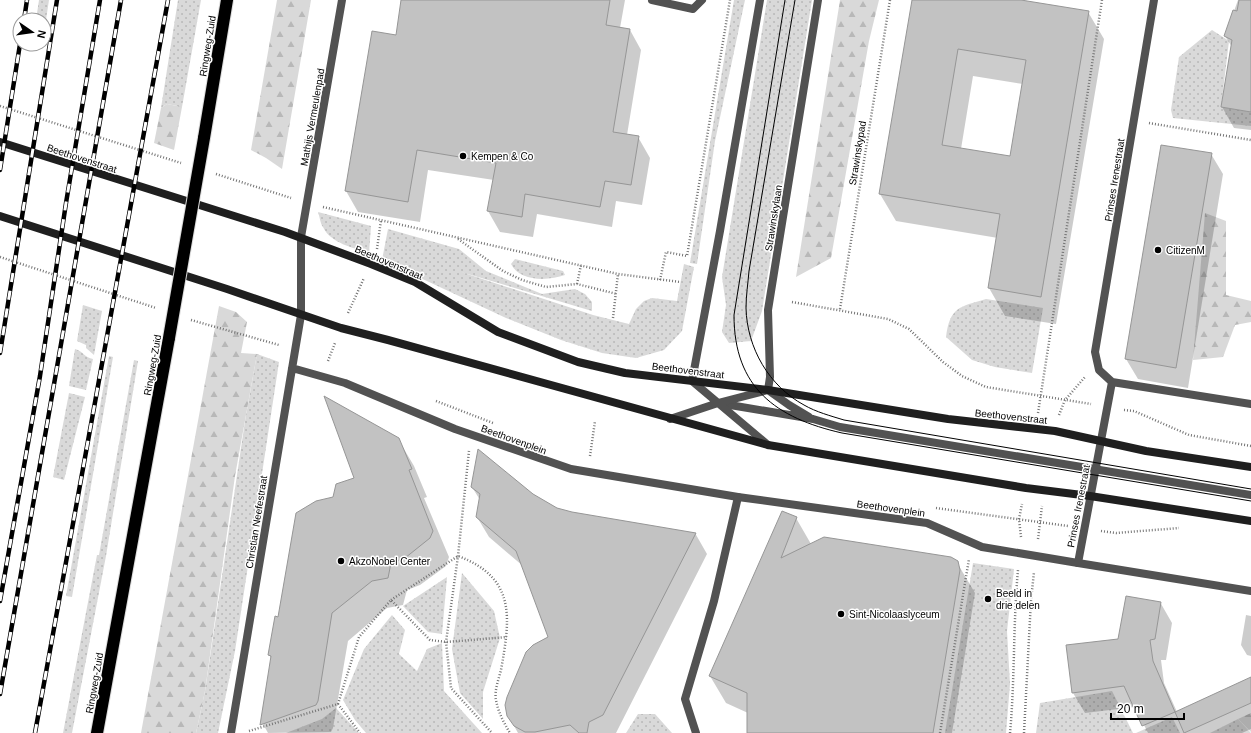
<svg xmlns="http://www.w3.org/2000/svg" width="1251" height="733" viewBox="0 0 1251 733" font-family="Helvetica,sans-serif">
<defs>
<pattern id="grass-dots" width="8" height="8" patternUnits="userSpaceOnUse"><rect width="8" height="8" fill="#d9d9d9"/><path d="M2 2h.1M6 6h.1" fill="none" stroke="#b8b8b8" stroke-width="1.8" stroke-linecap="round"/></pattern>
<pattern id="forest-firs" width="22" height="20" patternUnits="userSpaceOnUse"><rect width="22" height="20" fill="#d9d9d9"/><path d="M5 1l3.5 6h-7zM16 11l3.5 6h-7z" fill="#b8b8b8"/></pattern>
</defs>
<rect width="100%" height="100%" fill="#fff"/>
<path fill="url(#grass-dots)" d="M39,0H49L44,33V20H36Z
M178,0H201L182,107L167,104L161,108Z
M734,0H745L715,141L697,264L690,263Z
M767,0H812L762,311L751,341L729,343L722,332L726,305L722,277Z
M1212,30L1229,41L1221,107L1251,112V126L1173,118L1171,110L1179,57Z
M318,212L371,226L369,253C354,248 330,243 323,227C320,223 320,217 318,212Z
M388,229L459,249L486,271L542,294L575,289L585,294L592,302V311L461,272L593,315L629,324L636,309L644,301L652,298L677,301L684,264L694,267L682,331L664,350L636,358L602,353L561,340L506,318L382,260Z
M515,259L563,271L565,275C548,281 520,282 511,264Z
M986,299L1043,308L1032,373L995,367L972,360L946,337C950,307 959,307 986,299Z
M83,305L102,311L94,355L86,348V345L77,341Z
M75,349C83,351 85,358 93,359L86,390L69,386Z
M257,354L279,362L235,651L218,733H196L205,691L245,421Z
M109,356L113,357L72,597L66,596Z
M134,360L138,361L106,556L72,733H63L97,555H99Z
M69,393L85,397L64,480L53,477Z
M973,563L1014,569L1007,631L1010,684L1006,733H945Z
M462,573L494,611L500,638L483,692V719L460,693L452,649Z
M447,577L442,634L428,632L403,606Z
M392,615L405,630L399,654L417,671L427,649L442,643L444,691L482,733H366L355,720L343,700L364,649Z
M1112,691L1133,733H1036L1040,703Z
M336,708L359,733H286L322,719Z
M638,714H655L672,733H626Z
M1172,717L1180,733H1136Z
M1238,719L1251,733H1210Z"/>
<path fill="url(#forest-firs)" d="M277,0H311L282,169L266,158L251,150Z
M840,0H879L869,41L831,258L796,277Z
M167,104L182,107L174,150L154,143L161,108Z
M1205,213L1226,221V295L1251,301V322L1235,325L1223,357L1193,360Z
M219,306L236,312L247,322L241,353L257,354L235,476L205,691L196,733H141Z
M1251,713V732L1238,719Z"/>
<path fill="#0003" fill-rule="evenodd" d="M402,0H625L620,28L630,30L641,50L627,135L638,137L650,158L642,205L616,201L612,227L537,214L533,237L500,232L488,211L494,180L428,170L420,222L358,212L346,191L397,37Z
M913,0H1015L1088,12L1104,39L1056,324L1005,316L989,288L998,238L896,221L880,194ZM973,76L1023,84L1011,157L961,149Z
M1238,0H1251V130L1234,128L1222,107L1232,47L1225,36Z
M1211,154L1223,174L1188,388L1138,379L1126,359Z
M398,439L414,466L427,497L424,498L449,557L446,566L420,585L407,590L403,605L387,608L348,641L333,728L331,732L268,733L263,724L272,659L269,655L279,618L334,498Z
M472,487L532,495L556,508L572,513L695,533L707,554L616,733H518L508,715L550,638L523,566L489,537L477,517L480,500Z
M796,518L811,544L959,566L975,593L952,733H748V713L726,703L710,676Z
M1160,602L1172,623L1166,660H1161L1164,683L1177,712L1251,678V729L1242,733H1148L1135,707L1085,713L1073,693L1119,639Z
M1246,615L1251,616V656L1247,655L1241,645Z"/>
<path fill="#c2c2c2" stroke="#969696" fill-rule="evenodd" d="M401,0H610L606,25L630,29L613,132L639,136L631,185L605,181L600,207L525,194L522,217L487,211L496,163L417,150L408,202L345,191L372,31L396,35Z
M912,0H1021L1089,11L1041,297L988,288L1000,214L879,194ZM958,49L1026,60L1010,156L942,145Z
M1239,0H1251V112L1221,107L1232,40L1224,36L1233,10L1237,11Z
M1161,145L1212,153L1176,368L1125,359Z
M324,396L399,438L412,469L409,470L433,531L430,538L405,558L391,563L388,578L372,581L332,613L318,701L316,705L260,725L271,656L268,655L275,616L278,617L296,513L316,501L333,497L336,484L354,478Z
M478,449L533,494L557,508L572,512L696,533L603,715L589,722L587,733H579L570,725L535,732H525L514,726L507,716L505,705L507,697L526,652L533,645L548,637L516,551L476,517L480,494L471,487Z
M782,511L797,517L781,558L824,537L951,557L958,561L960,570L933,733H747V693L709,676Z
M1126,596L1161,602L1155,639L1150,640L1153,661L1175,712L1251,677V703L1184,733L1175,712L1142,726L1124,686L1072,693L1066,645L1118,639Z"/>
<g fill="none" stroke-linecap="round" stroke-linejoin="round">
<defs>
<path id="motorway" d="M204,138L227,0
M97,733L169,338"/>
</defs>
<use href="#motorway" stroke="#dbdbdb" stroke-width="14"/>
<path stroke="#747474" stroke-width="2.5" stroke-dasharray="1 2" stroke-linecap="butt" d="M0,106L181,163
M1149,123L1251,140
M216,174L291,198
M323,207L618,274L680,282
M458,239L503,271L522,280L546,287L577,284L617,294
M377,249L381,220
M0,257L156,308
M660,280L666,252L687,256L730,0
M577,284L581,265
M792,302L888,319L909,329L943,362L962,376L986,387L1091,404
M840,309L890,0
M348,313L364,278
M613,318L618,274
M191,320L279,345
M328,361L335,343
M436,401L493,423
M1124,410L1134,411L1189,435L1251,446
M1038,413L1102,0
M1059,415L1065,400L1085,377
M469,451L458,556L446,642L451,688L492,733
M590,456L595,421
M936,508L1068,526
M1101,531L1116,533L1179,528
M1021,537L1019,519L1022,504
M1038,539L1042,506
M391,600L458,556C517,578 510,619 501,670C499,678 494,691 496,700C498,712 504,723 510,733
M338,704L359,637L391,600L430,640L446,642L507,637
M249,731L338,704L360,733
M940,733L969,559
M1010,733C1015,679 1013,624 1018,570
M1024,733L1031,600L1034,572"/>
<path stroke="#525252" stroke-width="8" d="M652,0L693,9L702,0
M292,368L345,383L455,429L571,469L738,497L927,523L982,547L1078,563
M768,390L789,405L809,417
M718,403L813,419L840,427L1251,495
M231,733L301,315V237L342,0"/>
<path stroke="#525252" stroke-width="8" d="M696,733L685,699L714,601L738,497"/>
<path stroke="#525252" stroke-width="8" d="M1154,0L1095,352L1099,370L1112,382L1078,563L1251,591
M1112,382L1251,404"/>
<path stroke="#525252" stroke-width="8" d="M760,0L720,231L692,381L768,445
M670,419L718,403L768,390L770,377L768,310L818,0"/>
<path stroke="#1f1f1f" stroke-width="8" d="M0,142L285,232L371,264L415,282L498,332L578,362L625,373L768,390L948,419L1055,431L1146,451L1251,467
M0,216L227,289L341,328L388,340L768,445L1026,488L1090,496L1251,521"/>
<use href="#motorway" stroke="#000" stroke-width="12"/>
<path stroke="#000" stroke-width="1" d="M785,0L734,315C734,388 776,418 842,433L1251,501
M795,0L749,271C748,283 746,296 746,308C747,348 769,386 804,405C816,412 831,416 844,420L1251,489"/>
<defs>
<path id="rail" d="M24,20L27,0
M0,170L20,44
M0,353L57,0
M0,601L40,376L66,203L100,0
M0,694L121,0
M35,733L168,0"/>
</defs>
<use href="#rail" stroke="#000" stroke-width="4.5"/>
<use href="#rail" stroke="#fff" stroke-width="3" stroke-dasharray="9" stroke-linecap="butt"/>
<defs>
<path id="motorway-bridge" d="M169,338L204,138"/>
</defs>
<use href="#motorway-bridge" stroke="#dbdbdb" stroke-width="14" stroke-linecap="butt"/>
<use href="#motorway-bridge" stroke="#000" stroke-width="12"/>
</g>
<g fill="#000" stroke="#fff" stroke-width="1.5">
<circle cx="463" cy="156" r="4"/>
<circle cx="1158" cy="250" r="4"/>
<circle cx="341" cy="561" r="4"/>
<circle cx="988" cy="599" r="4"/>
<circle cx="841" cy="614" r="4"/>
</g>
<g text-anchor="middle" stroke-width="3" stroke-linejoin="round" paint-order="stroke">
<g font-size="10" fill="#000" stroke="#fff">
<text transform="translate(207 46) rotate(-81)" y="4">Ringweg-Zuid</text>
<text transform="translate(312 117) rotate(-80)" y="4">Mathijs Vermeulenpad</text>
<text transform="translate(857 153) rotate(-81)" y="4">Strawinskypad</text>
<text transform="translate(82 158) rotate(18)" y="4">Beethovenstraat</text>
<text transform="translate(1114 180) rotate(-81)" y="4">Prinses Irenestraat</text>
<text transform="translate(773 218) rotate(-81)" y="4">Strawinskylaan</text>
<text transform="translate(389 262) rotate(23)" y="4">Beethovenstraat</text>
<text transform="translate(152 365) rotate(-80)" y="4">Ringweg-Zuid</text>
<text transform="translate(688 370) rotate(7)" y="4">Beethovenstraat</text>
<text transform="translate(1011 416) rotate(6)" y="4">Beethovenstraat</text>
<text transform="translate(514 439) rotate(20)" y="4">Beethovenplein</text>
<text transform="translate(1078 506) rotate(-79)" y="4">Prinses Irenestraat</text>
<text transform="translate(891 508) rotate(8)" y="4">Beethovenplein</text>
<text transform="translate(256 522) rotate(-81)" y="4">Christian Neefestraat</text>
<text transform="translate(94 683) rotate(-80)" y="4">Ringweg-Zuid</text>
</g>
<g font-size="10" fill="#000" stroke="#fff" text-anchor="start">
<text x="471" y="160">Kempen &amp; Co</text>
<text x="1166" y="254">CitizenM</text>
<text x="349" y="565">AkzoNobel Center</text>
<text x="996" y="597">Beeld in<tspan x="996" dy="12">drie delen</tspan></text>
<text x="849" y="618">Sint-Nicolaaslyceum</text>
</g>
</g>
<g transform="translate(32 32) rotate(103)"><circle r="19" fill="#ffffff" stroke="#999999"/>
<path d="M0-3L7 15L0 10L-7 15Z" fill="#000000"/>
<text y="-6" font-size="11" font-weight="bold" text-anchor="middle" fill="#000000">N</text>
</g>
<path d="M1111 713v6h73v-6" fill="none" stroke="#000000" stroke-width="2"/>
<text x="1117" y="713" font-size="12" fill="#000000" stroke="#ffffff" stroke-width="3" paint-order="stroke">20 m</text>
</svg>
